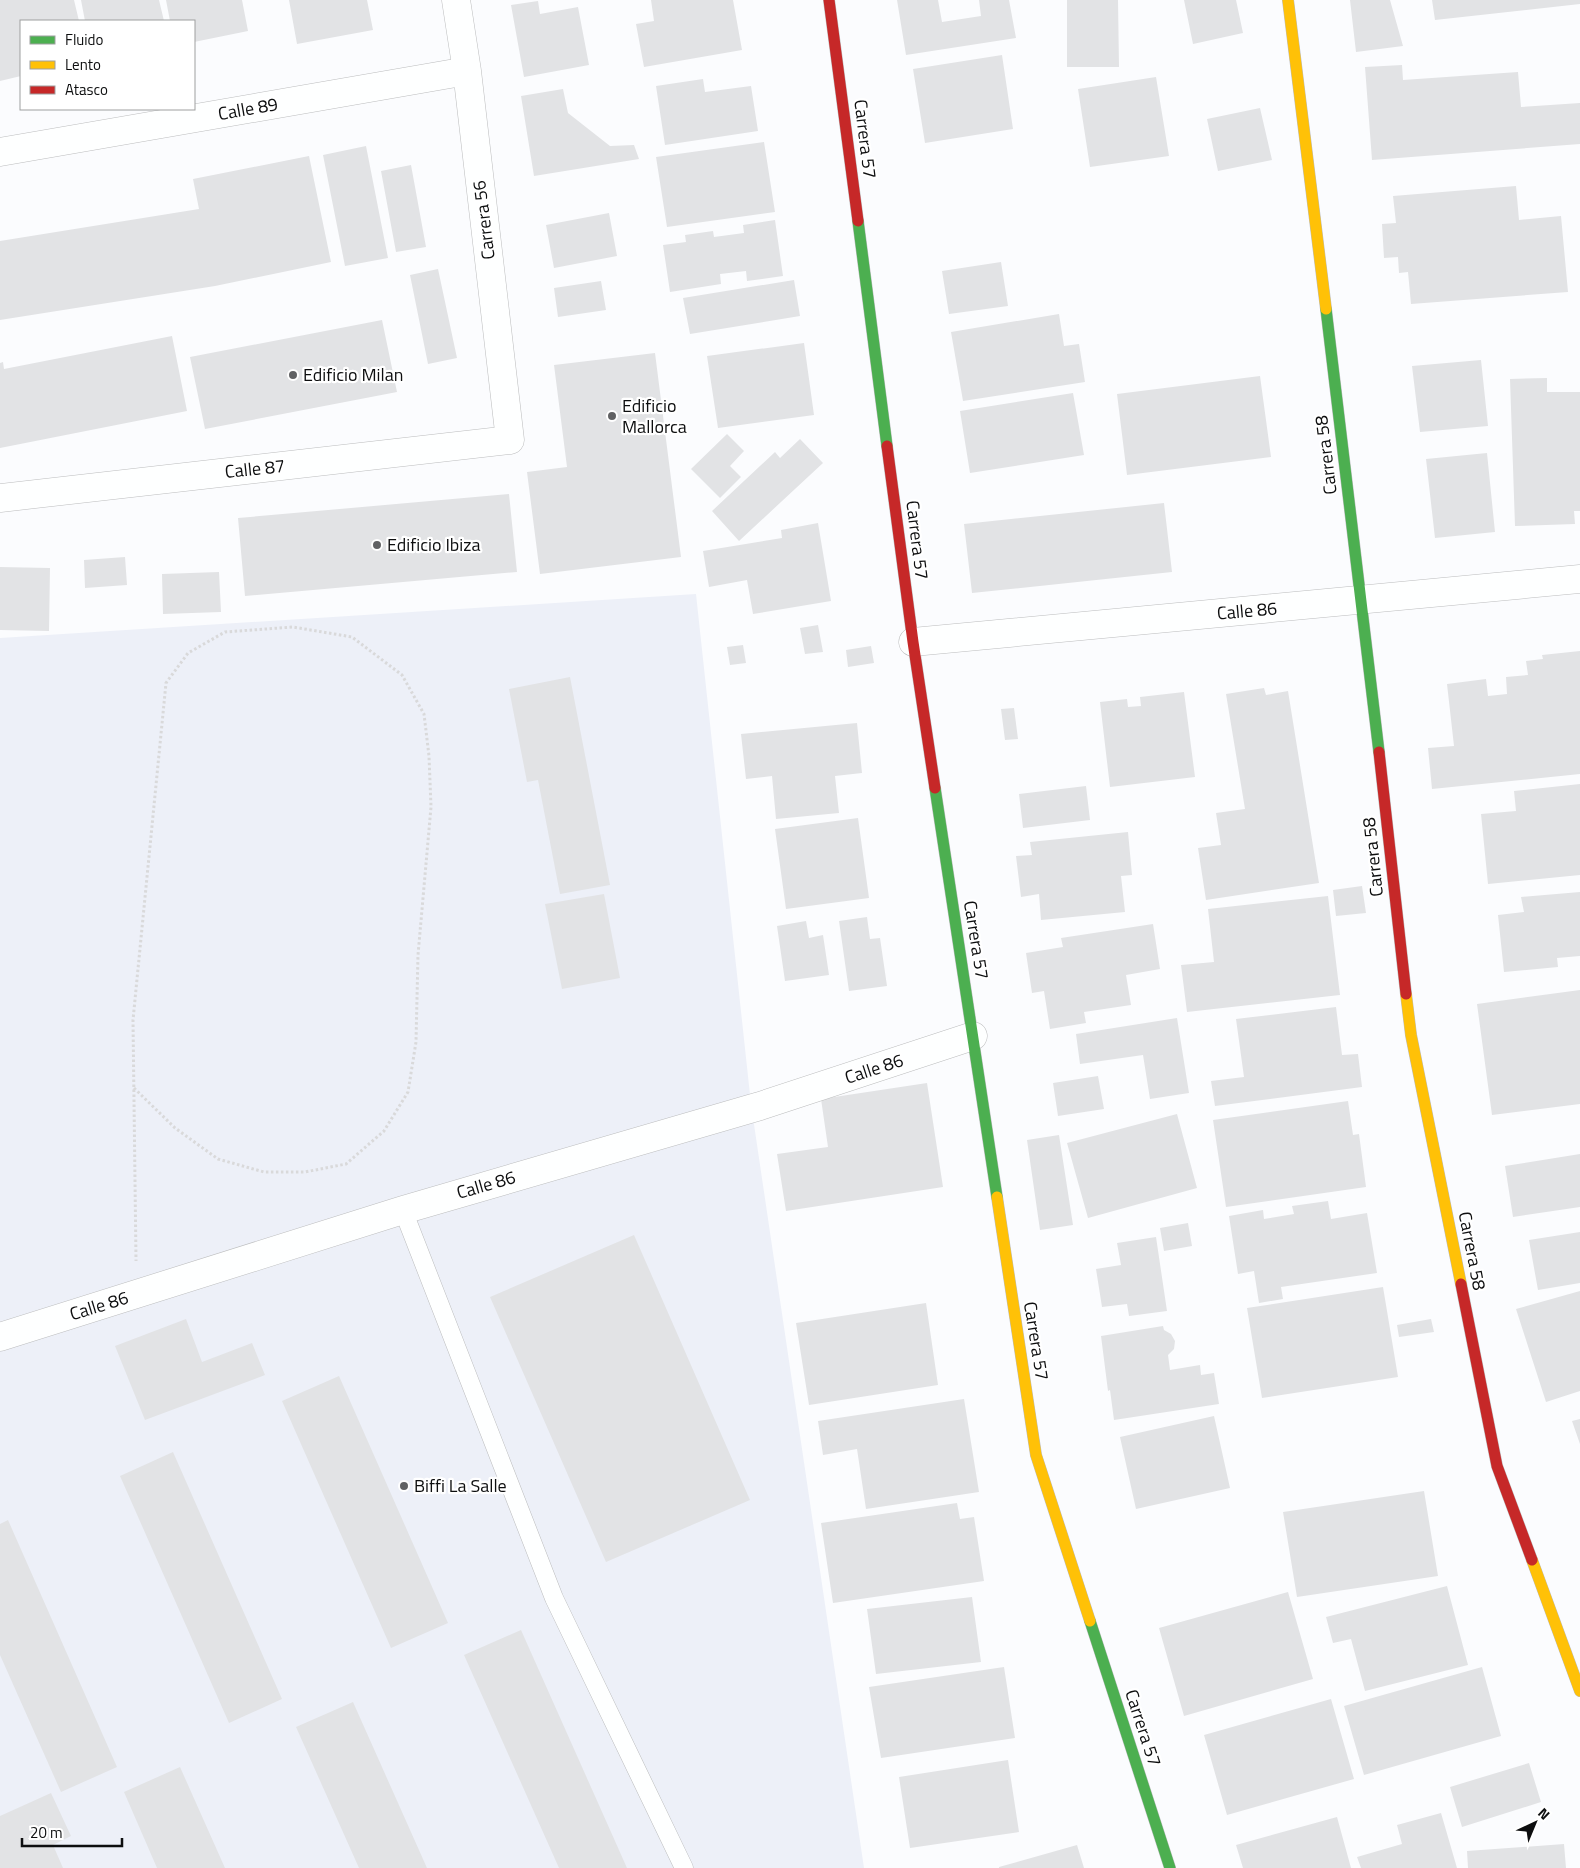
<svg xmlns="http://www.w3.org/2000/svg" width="1580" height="1868" viewBox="0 0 1580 1868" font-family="'Titillium Web',sans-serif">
<rect width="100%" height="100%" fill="#fbfcfe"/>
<path fill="#edf0f8" d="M696,594L751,1104L864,1868H0V638Z"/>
<path fill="#e2e3e5" d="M0,0H74L79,21H21V76L0,81Z
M81,0H159L164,21H85Z
M166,0H242L248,31L194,42V21H170Z
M289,0H367L373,30L297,44Z
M651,0H733L742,50L644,67L636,24L654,21Z
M897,0H938L942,22L981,16L979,0H1009L1016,38L906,55Z
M1067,0H1118L1119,67H1067Z
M1184,0H1236L1243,33L1193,44Z
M1350,0H1390L1403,46L1356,52Z
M1432,0H1580V4L1435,20Z
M538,1L540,14L578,7L589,65L524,77L511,5Z
M1002,55L1013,129L925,143L913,69Z
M1402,65L1403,80L1518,72L1521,107L1580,103V144L1372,160L1365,67Z
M1156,77L1169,156L1090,167L1078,89Z
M703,79L705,92L751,86L758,131L665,145L656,86Z
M563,89L568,113L610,146L634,145L639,159L534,176L521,96Z
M1260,108L1272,160L1218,171L1207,119Z
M764,142L775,212L667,227L656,157Z
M366,146L388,258L345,266L323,155Z
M309,156L331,262L215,286L0,320V241L199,209L193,179Z
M411,165L426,247L396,252L381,171Z
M1516,186L1519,220L1561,216L1568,292L1411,304L1408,272L1399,273L1398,257L1384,258L1382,224L1396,223L1393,196Z
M609,213L617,256L554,268L546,225Z
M775,220L783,276L747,281L746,271L720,274L721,284L670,292L663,245L686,242L685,235L713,231L714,237L744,233L743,225Z
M1001,262L1008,306L949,314L942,271Z
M438,269L457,358L428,364L410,275Z
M794,280L800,316L690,334L683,298Z
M601,281L606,310L558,317L554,288Z
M1059,314L1064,346L1079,344L1085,382L963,401L951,332Z
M382,320L397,392L205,429L190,357Z
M172,336L187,411L0,448V363L3,362L4,369Z
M804,343L814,415L718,428L707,356Z
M655,353L681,557L540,574L527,472L567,467L554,365Z
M1481,360L1488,426L1420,432L1412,366Z
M1260,376L1271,457L1127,475L1117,394Z
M1547,378V392H1580V511H1574L1575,524L1515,526L1510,379Z
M1073,393L1084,455L970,473L960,411Z
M727,434L744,451L730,466L741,477L720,498L691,469Z
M800,439L823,463L739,541L712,511L775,452L780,458Z
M1487,453L1495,532L1435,538L1426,459Z
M509,494L517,572L245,596L238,518Z
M1164,503L1172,572L972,593L964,524Z
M818,523L831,601L753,614L747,580L709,587L703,551L782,538L781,530Z
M125,557L127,585L85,588L84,560Z
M0,567L50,568L49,631L0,630Z
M219,572L221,612L163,614L162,574Z
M818,625L823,652L805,654L800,628Z
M743,645L746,663L730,665L727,647Z
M871,646L874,663L848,667L846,650Z
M1580,651V774L1432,789L1428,748L1454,746L1447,684L1486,679L1488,696L1507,694L1506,677L1528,675L1526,661L1543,659L1542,655Z
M570,677L610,885L560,894L538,780L527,782L509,689Z
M1264,688L1266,695L1288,691L1319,883L1206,900L1198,848L1221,845L1216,813L1245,809L1226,694Z
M1184,692L1195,777L1110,787L1100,702L1127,699L1128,707L1141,706L1140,697Z
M1014,708L1018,739L1005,740L1001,709Z
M857,723L862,773L835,776L839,813L776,819L772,776L746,779L741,734Z
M1580,784V875L1488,884L1481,814L1516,811L1514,791Z
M1086,786L1090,820L1023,828L1019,794Z
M858,818L869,898L786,909L775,829Z
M1128,832L1132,875L1121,876L1125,912L1041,920L1039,894L1021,897L1016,856L1032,855L1030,842Z
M1362,886L1366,913L1336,916L1333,890Z
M1580,892V956L1557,958L1558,967L1504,972L1498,915L1524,912L1521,897Z
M604,894L620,978L562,989L545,904Z
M1328,896L1340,995L1187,1012L1181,965L1214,962L1208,909Z
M867,917L870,939L880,938L887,986L849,991L839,921Z
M806,921L809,938L823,935L829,975L785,981L777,926Z
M1153,924L1160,969L1126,975L1131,1005L1084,1012L1086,1023L1050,1029L1044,991L1032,993L1026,953L1063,947L1061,938Z
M1580,990V1104L1492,1115L1477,1004Z
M1336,1007L1342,1055L1358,1054L1362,1087L1215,1106L1211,1081L1244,1077L1236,1019Z
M1177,1018L1189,1093L1150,1099L1143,1055L1080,1064L1076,1034Z
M1098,1076L1104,1109L1058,1116L1053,1083Z
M927,1083L943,1187L786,1211L777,1154L828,1147L821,1099Z
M1348,1101L1353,1135L1359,1134L1366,1187L1226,1207L1213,1120Z
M1177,1114L1197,1188L1088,1218L1067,1143Z
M1059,1135L1073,1225L1040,1230L1027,1140Z
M1580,1154V1207L1513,1217L1505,1166Z
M1328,1201L1331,1219L1367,1213L1377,1273L1281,1287L1283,1299L1259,1303L1254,1271L1238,1274L1229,1216L1263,1210L1264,1219L1294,1214L1292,1206Z
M1188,1223L1192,1246L1164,1251L1160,1228Z
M1580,1232V1283L1538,1290L1529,1240Z
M634,1235L750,1500L606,1562L490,1297Z
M1156,1237L1167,1311L1129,1316L1127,1304L1102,1307L1096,1269L1121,1265L1117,1243Z
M1383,1287L1398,1377L1262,1398L1247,1308Z
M1580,1291V1391L1546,1402L1516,1309Z
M926,1303L938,1385L809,1405L796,1323Z
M186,1319L202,1362L252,1343L265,1375L145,1420L115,1346Z
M1431,1319L1434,1332L1399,1337L1397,1325Z
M1163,1326L1164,1330L1171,1334L1175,1341L1174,1349L1168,1355L1170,1370L1200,1365L1201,1375L1214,1373L1219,1404L1114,1420L1110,1390L1108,1391L1101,1336Z
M339,1376L448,1623L391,1648L282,1401Z
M964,1399L979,1492L866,1509L857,1449L823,1455L818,1421Z
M1214,1416L1230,1488L1136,1509L1120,1437Z
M1580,1419V1444L1572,1421Z
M173,1452L282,1699L229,1723L120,1476Z
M1424,1491L1438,1576L1297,1597L1283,1512Z
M957,1503L960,1519L974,1517L984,1581L833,1603L821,1523Z
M8,1520L117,1767L61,1792L0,1655V1524Z
M1447,1586L1468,1665L1365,1691L1351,1639L1333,1643L1326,1617Z
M1288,1592L1313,1679L1184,1716L1159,1628Z
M972,1597L981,1662L876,1674L867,1609Z
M521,1630L627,1868H559L464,1655Z
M1004,1667L1015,1738L881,1758L869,1687Z
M1482,1667L1501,1736L1364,1775L1344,1706Z
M1331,1699L1354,1779L1227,1815L1204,1735Z
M353,1702L427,1868H359L296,1727Z
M1008,1760L1019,1832L910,1848L899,1777Z
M1529,1763L1541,1802L1462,1827L1450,1787Z
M180,1767L225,1868H157L124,1792Z
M51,1793L71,1836L53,1845L63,1868H0V1816Z
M1441,1813L1457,1868H1361L1357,1857L1402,1844L1397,1825Z
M1337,1817L1351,1868H1243L1236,1845Z
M1564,1844L1566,1868H1468L1467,1851Z
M1077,1845L1084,1868H999V1867Z"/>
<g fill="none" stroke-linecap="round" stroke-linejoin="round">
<defs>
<path id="lane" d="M403,1210L554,1598L684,1868"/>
<path id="street" d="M0,152L467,71
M0,498L510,440L467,71L456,0
M913,642L1580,579
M0,1337L403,1210L760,1106L973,1036"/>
<path id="fast" d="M858,221L887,446
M1326,309L1379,752
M935,788L997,1197
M1090,1621L1170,1868"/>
<path id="slow" d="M1288,0L1326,309
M1406,994L1411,1035L1461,1284
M997,1197L1036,1455L1090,1621
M1532,1560L1580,1691"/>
<path id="jam" d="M829,0L858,221
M887,446L913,642L935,788
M1379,752L1406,994
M1461,1284L1497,1466L1532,1560"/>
</defs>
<use href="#lane" stroke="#bcbdbe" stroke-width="19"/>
<use href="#street" stroke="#bcbdbe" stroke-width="29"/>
<use href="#fast" stroke="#bcbdbe" stroke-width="12"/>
<use href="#slow" stroke="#bcbdbe" stroke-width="12"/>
<use href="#jam" stroke="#bcbdbe" stroke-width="12"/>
<path stroke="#d9d9da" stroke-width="3" stroke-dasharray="2.5 2.5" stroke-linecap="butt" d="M134,1088L175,1128L218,1159L264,1172H305L346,1164L384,1131L408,1092L416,1042L418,955L431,807L429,756L424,714L402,675L352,637L293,627L225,632L188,653L166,683L133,1020L136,1261"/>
<use href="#lane" stroke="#feffff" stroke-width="18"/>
<use href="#street" stroke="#feffff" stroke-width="28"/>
<use href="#fast" stroke="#4caf50" stroke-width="11"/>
<use href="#slow" stroke="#ffc107" stroke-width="11"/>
<use href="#jam" stroke="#c62828" stroke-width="11"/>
</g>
<g fill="#606163" stroke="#fff" stroke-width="2">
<circle cx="293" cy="375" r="5"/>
<circle cx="612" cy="416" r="5"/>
<circle cx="377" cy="545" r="5"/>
<circle cx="404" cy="1486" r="5"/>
</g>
<g text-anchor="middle" stroke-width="4.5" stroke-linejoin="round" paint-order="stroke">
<g font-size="18" fill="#0d0e0f" stroke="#fff">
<text transform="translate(248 109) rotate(-10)" y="6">Calle 89</text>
<text transform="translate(865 139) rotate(83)" y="6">Carrera 57</text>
<text transform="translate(484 220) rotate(-97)" y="6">Carrera 56</text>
<text transform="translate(1326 455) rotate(-97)" y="6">Carrera 58</text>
<text transform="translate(255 469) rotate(-6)" y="6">Calle 87</text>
<text transform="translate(917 540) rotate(83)" y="6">Carrera 57</text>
<text transform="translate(1247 611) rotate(-5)" y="6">Calle 86</text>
<text transform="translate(1373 857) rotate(-96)" y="6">Carrera 58</text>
<text transform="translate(976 940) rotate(81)" y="6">Carrera 57</text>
<text transform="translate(874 1069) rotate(-18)" y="6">Calle 86</text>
<text transform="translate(486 1185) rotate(-16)" y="6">Calle 86</text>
<text transform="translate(1472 1251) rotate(79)" y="6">Carrera 58</text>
<text transform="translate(99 1306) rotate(-17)" y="6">Calle 86</text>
<text transform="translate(1036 1341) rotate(81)" y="6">Carrera 57</text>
<text transform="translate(1143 1728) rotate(72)" y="6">Carrera 57</text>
</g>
<g font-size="18" fill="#0d0e0f" stroke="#fff" text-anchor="start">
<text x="303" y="381">Edificio Milan</text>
<text x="622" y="412">Edificio<tspan x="622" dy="21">Mallorca</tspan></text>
<text x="387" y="551">Edificio Ibiza</text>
<text x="414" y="1492">Biffi La Salle</text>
</g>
</g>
<rect x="20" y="20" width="175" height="90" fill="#ffffff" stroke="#9e9f9f"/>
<rect x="30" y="36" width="25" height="8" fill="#4caf50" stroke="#9e9f9f"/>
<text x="65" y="45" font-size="15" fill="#0d0e0f">Fluido</text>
<rect x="30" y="61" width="25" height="8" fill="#ffc107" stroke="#9e9f9f"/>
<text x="65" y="70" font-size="15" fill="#0d0e0f">Lento</text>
<rect x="30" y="86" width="25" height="8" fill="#c62828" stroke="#9e9f9f"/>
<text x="65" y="95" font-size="15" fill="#0d0e0f">Atasco</text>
<g transform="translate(1535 1823) rotate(44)" stroke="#ffffff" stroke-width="4" paint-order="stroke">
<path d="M0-4L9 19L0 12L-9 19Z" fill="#0d0e0f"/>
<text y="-8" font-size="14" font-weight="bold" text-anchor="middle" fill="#0d0e0f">N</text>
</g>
<path d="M22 1838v8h100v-8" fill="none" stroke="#0d0e0f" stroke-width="2.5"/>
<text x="30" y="1838" font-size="15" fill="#0d0e0f" stroke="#ffffff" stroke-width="4" paint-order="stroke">20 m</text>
</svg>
